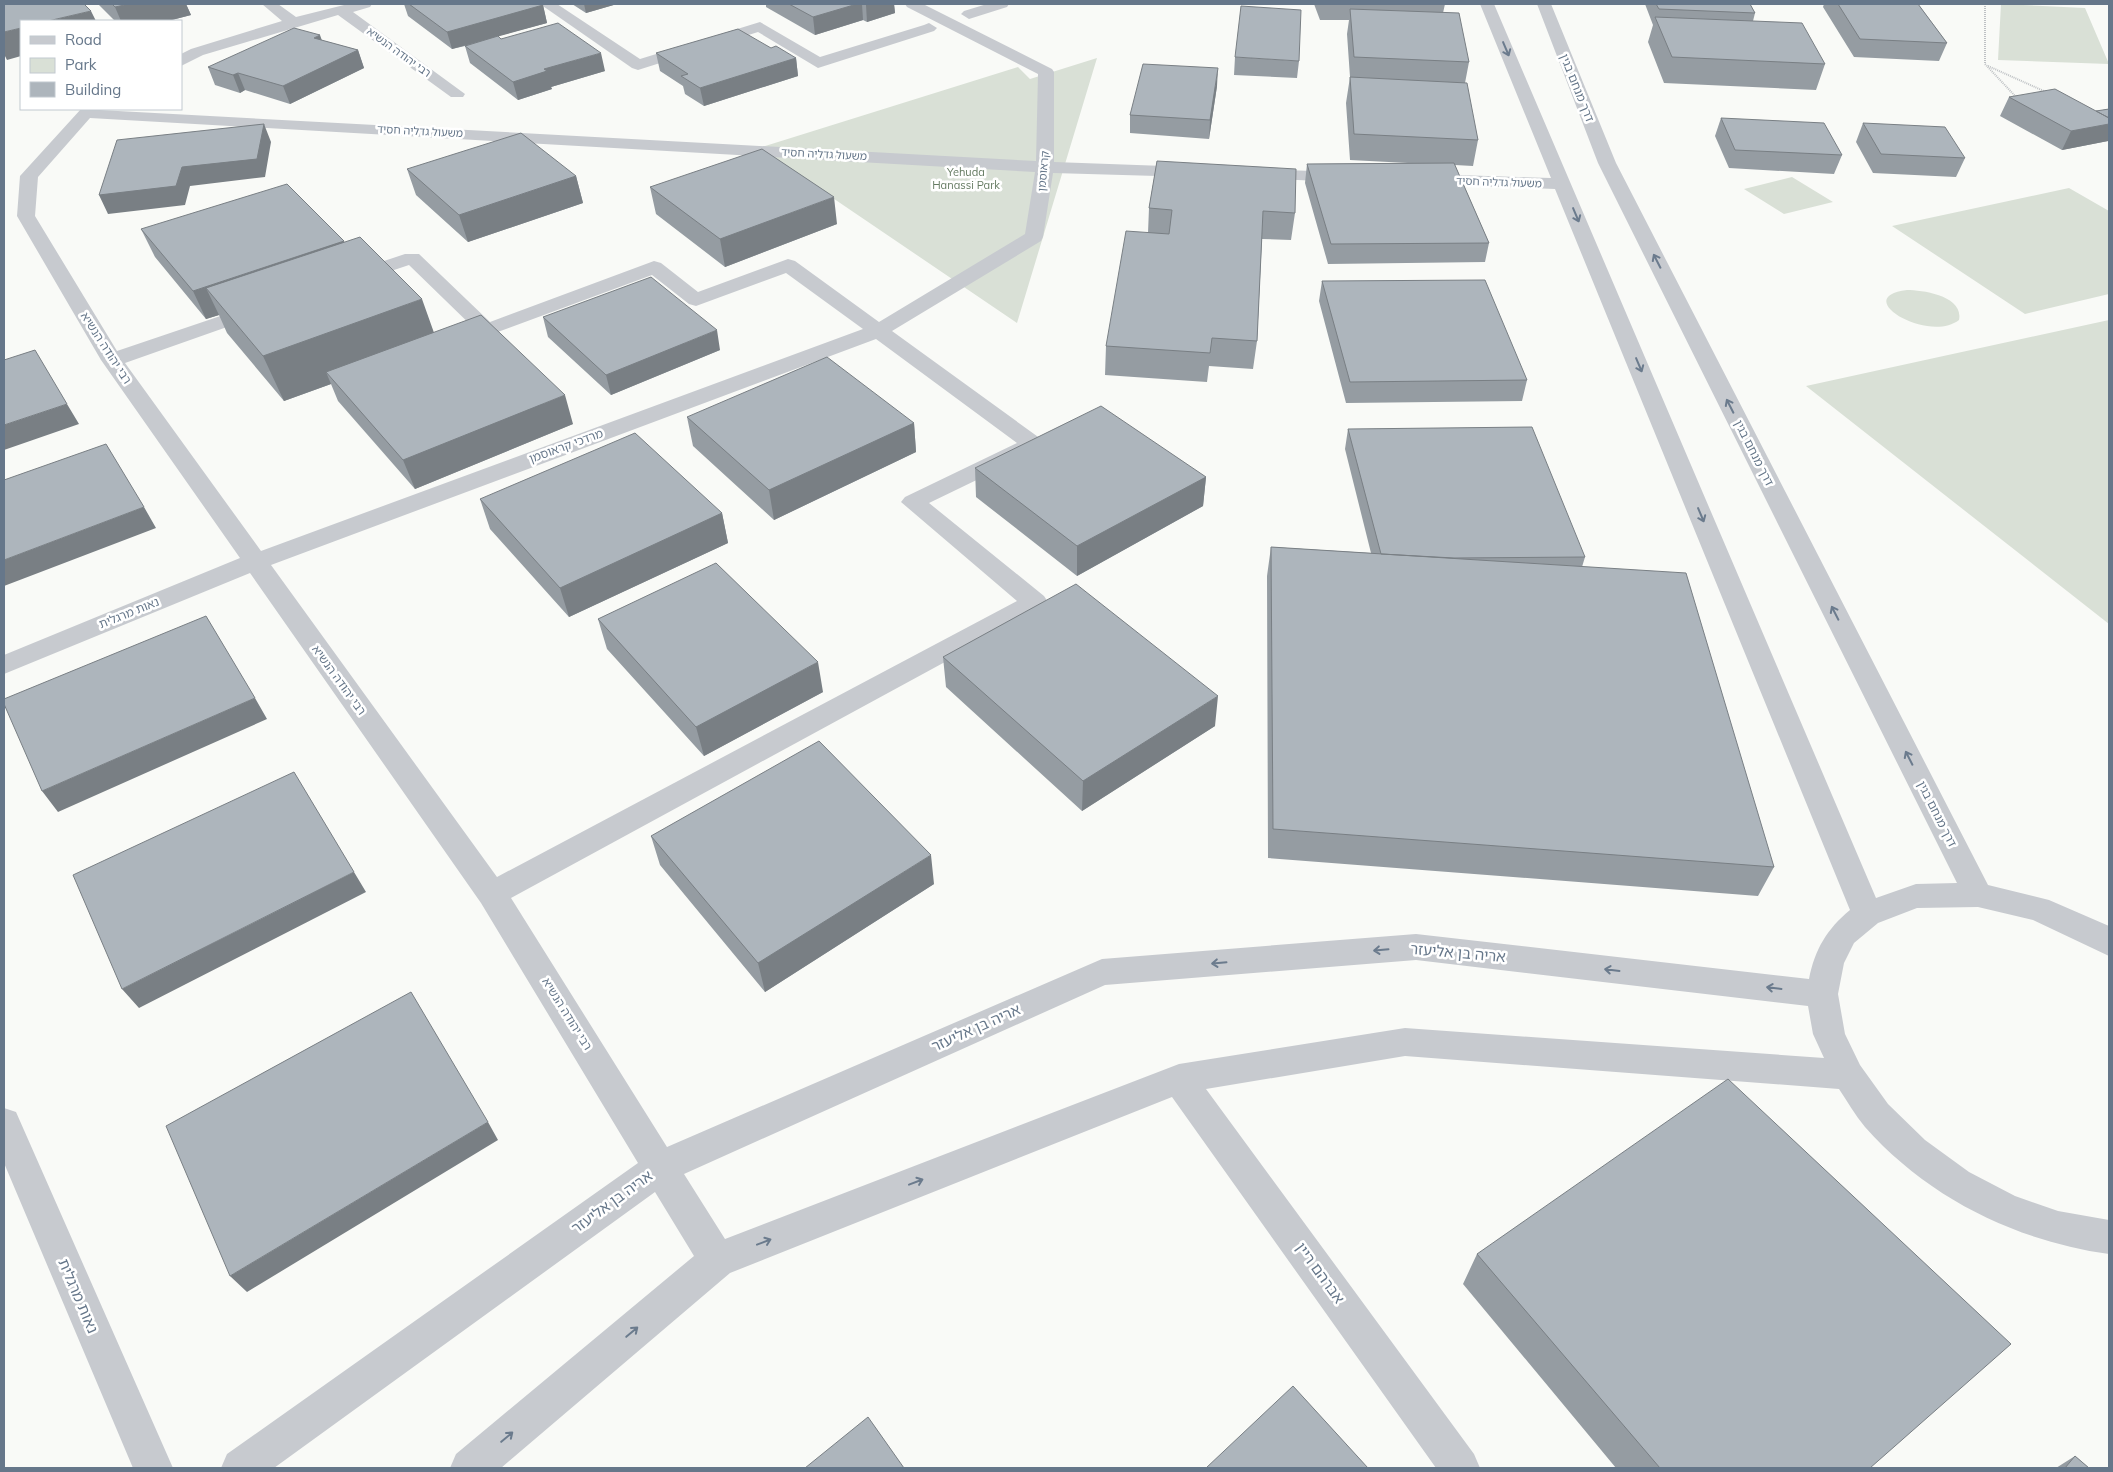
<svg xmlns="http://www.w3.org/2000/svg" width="2113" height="1472" viewBox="0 0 2113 1472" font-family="Mulish,'Noto Sans Hebrew',sans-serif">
<rect width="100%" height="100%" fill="#f9faf7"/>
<path fill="#d9e0d6" d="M2001,4L2085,8L2109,64L1998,60Z
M1097,58L1017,323L759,148L1018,67L1030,79Z
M1792,177L1833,202L1784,214L1744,189Z
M2069,188L2109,211V294L2025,314L1892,226Z
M1907,290C1923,290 1964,296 1959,320C1928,344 1849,297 1907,290Z
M2109,320V624L1806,386Z"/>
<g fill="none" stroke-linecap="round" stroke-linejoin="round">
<path stroke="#bec1c4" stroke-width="2" stroke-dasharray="1 1" stroke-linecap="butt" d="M1985,4V64L2017,98
M1988,66L2046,92"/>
<path fill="#c7cacf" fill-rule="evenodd" d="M262,4H278L296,17L348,4H372L370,7L353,12L465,94L463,97H451L338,15L203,55L181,66V54L191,49L282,21Z
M540,4H557L640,59L760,22L820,57L924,25L929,23L937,28L934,31L818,68L758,32L638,70L632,68Z
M905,4H923L1052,69L1054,72V162L1192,167L1198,168L1201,172L1198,176L1192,177L1053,173L1043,237L1041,241L892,331L1041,439L1044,444L1041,449L929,503L1044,596L1048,602L1044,608L511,898L667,1147L1102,959L1416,934L1809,979C1815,949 1827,929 1850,910L1555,189L1425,184L1419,183L1416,179L1419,175L1425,174L1551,178L1480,4H1494L1876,898L1916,884L1957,883L1598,163L1537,4H1551L1616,163L1988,885L2049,900L2109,926V956L2033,920L1978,907L1917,908L1878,923L1854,943L1844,963L1838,994L1845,1034L1860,1065L1888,1104L1925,1140L1969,1172L2015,1196L2058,1211L2109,1220V1254C2016,1241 1928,1198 1865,1127C1855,1115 1847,1101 1839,1089L1405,1056L1206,1089L1474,1454L1480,1468H1436L1172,1097L730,1273L501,1468H450L456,1454L694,1256L655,1192L274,1468H221L227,1454L638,1163L481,903L250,573L4,674V655L240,558L101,360L17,216L20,176L81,109L1036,161L1038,74L907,7ZM90,118L1035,172L1025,234L879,322L795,261L788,259L698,292L661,263L654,261L490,322L419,254H405L345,274L342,278L345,282L352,284L409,265L480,334L487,336L652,275L689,304L696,306L786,273L863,329L261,551L125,363L264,314L267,310L264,306L257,304L250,306L117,351L35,216L38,177ZM876,339L1017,443L905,497L901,502L1017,601L497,877L271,565ZM1416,960L1808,1006L1813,1034L1824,1058L1405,1028L1179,1064L725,1239L684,1174L1105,985Z
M987,4H1009L1007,7L969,19L961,14L964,11Z
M1258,169L1342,172L1348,173L1351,177L1348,181L1342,182L1252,178L1249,174L1252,170Z
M4,1108L16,1112L173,1468H133L4,1163Z"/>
</g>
<path fill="#959ca2" d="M98,4H186L191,15L168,21H115Z
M404,4H540L543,5L547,23L498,36L501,39L605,71L551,87L552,89L518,100L470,63L465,46L452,49L408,16Z
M572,4H617L586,13Z
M766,4H894L895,13L867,22L863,20L815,35L766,7Z
M1314,4H1445L1443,13L1469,62L1465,83L1478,140L1473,166L1455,165L1489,243L1485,262L1328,264L1305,183L1307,164L1408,163L1350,160L1346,103L1350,77L1347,34L1349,20H1320Z
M1645,4H1750L1755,13L1753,21L1825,64L1816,90L1664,83L1648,42L1653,25Z
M1824,4H1918L1947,43L1939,61L1854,57L1823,7Z
M321,40L358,50L364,68L290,104L245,90L240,93L215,85L208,67Z
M771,48L796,58L798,76L704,106L685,94L683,86L660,71L656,53Z
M1235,57L1299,61L1297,78L1234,75Z
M1217,86L1209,139L1130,133V115Z
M2009,97L2096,111L2109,109V138L2108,141L2062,150L2000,116Z
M1721,118L1842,155L1834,174L1729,168L1715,136Z
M1863,123L1965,158L1956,177L1873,173L1856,142Z
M1157,161L1295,213L1291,240L1262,239L1257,341L1253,369L1209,366L1207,382L1105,375L1106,346L1148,233L1149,208Z
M407,169L576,176L583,203L468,242L416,195Z
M650,187L837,224L725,267L656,214Z
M141,229L345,243L434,333L573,424L415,489L338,401L331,384L284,401L227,333L219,315L206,319L155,257Z
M1322,281L1527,380L1522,401L1346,403L1319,301Z
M543,317L720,350L611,395L548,337Z
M687,417L914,423L916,452L774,520L693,446Z
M1348,429L1585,557L1582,567L1774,867L1758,896L1268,858L1267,576L1271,547L1371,553L1345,449Z
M975,468L1206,477L1203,506L1077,576L976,497Z
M480,499L722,513L728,543L569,617L490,529Z
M598,619L823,692L704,756L607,649Z
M943,657L1215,726L1082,811L946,687Z
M651,836L934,884L765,992L660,865Z
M1477,1254L1870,1468H1616L1463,1284Z
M2075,1456L2089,1468H2056Z"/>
<path fill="#797f84" d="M129,4H186L191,15L168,21H121L115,7Z
M584,4H617L586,13Z
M857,4H862L863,20L815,35L813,17Z
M868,4H894L895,13L867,22L866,5Z
M543,5L547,23L452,49L447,32Z
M91,11L96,21H48Z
M21,28V56L7,60L4,54V32Z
M320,35L326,52L314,38Z
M358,50L364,68L290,104L283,86Z
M601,53L605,71L551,87L552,89L518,100L513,82L544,69Z
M796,58L798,76L704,106L700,88Z
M1218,68L1217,86L1209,139L1210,120Z
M238,73L245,90L240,93L233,75Z
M264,124L271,142L265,177L190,186L185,205L108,214L99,195L182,167Z
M2109,124V138L2108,141L2062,150L2071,131Z
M576,176L583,203L468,242L459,215Z
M834,197L837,224L725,267L720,239Z
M344,241L355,269L206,288L219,315L206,319L193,291Z
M422,299L438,344L326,372L331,384L284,401L263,356Z
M717,330L720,350L611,395L606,375Z
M565,395L573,424L415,489L403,460Z
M67,404L79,424L4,450V425Z
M914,423L916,452L774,520L769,490Z
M1206,477L1203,506L1077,576V546Z
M144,507L156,528L4,586V560Z
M722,513L728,543L569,617L560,588Z
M818,662L823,692L704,756L696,727Z
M1218,696L1215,726L1082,811L1083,781Z
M255,698L267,719L58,812L42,791Z
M931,855L934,884L765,992L758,963Z
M354,872L366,892L139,1008L122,989Z
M488,1122L498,1140L247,1292L230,1276Z"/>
<path fill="#adb5bc" stroke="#797f84" d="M4,4H84L91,11L48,21H21V28L4,32Z
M112,4H129L115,7Z
M409,4H540L543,5L447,32Z
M789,4H857L813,17Z
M1656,4H1750L1755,13L1659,9Z
M1838,4H1918L1947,43L1860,39Z
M1241,6L1301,10L1299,61L1235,57Z
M1350,9L1459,13L1469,62L1354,57Z
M1655,17L1802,23L1825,64L1672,57Z
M558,23L601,53L544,69L547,71L513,82L465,46L498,36L501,39Z
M294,28L320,35L314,38L358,50L283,86L238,73L233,75L208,67Z
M738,29L771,48L776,46L796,58L700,88L681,76L688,74L656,53Z
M1143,64L1218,68L1210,120L1130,115Z
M1350,77L1467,83L1478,140L1354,134Z
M2055,89L2109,118V124L2071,131L2009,97Z
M2109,109V118L2096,111Z
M1721,118L1824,123L1842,155L1735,150Z
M1863,123L1945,127L1965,158L1881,154Z
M264,124L257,159L182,167L176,186L99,195L117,140Z
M521,133L576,176L459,215L407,169Z
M762,149L834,197L720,239L650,187Z
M1157,161L1296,169L1295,213L1263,211L1257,341L1212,338L1210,353L1106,346L1126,231L1169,234L1172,210L1149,208Z
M1454,163L1489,243L1331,244L1307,164Z
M287,184L344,241L193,291L141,229Z
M360,237L422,299L263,356L206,288Z
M651,277L717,330L606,375L543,317Z
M1485,280L1527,380L1350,382L1322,281Z
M481,315L565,395L403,460L326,372Z
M35,350L67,404L4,425V360Z
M827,357L914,423L769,490L687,417Z
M1101,406L1206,477L1077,546L975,468Z
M1532,427L1585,557L1454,558L1381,554L1348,429Z
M635,433L722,513L560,588L480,499Z
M106,444L144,507L4,560V480Z
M1271,547L1686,573L1774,867L1273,829Z
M716,563L818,662L696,727L598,619Z
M1076,584L1218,696L1083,781L943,657Z
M206,616L255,698L42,791L4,704V699Z
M819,741L931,855L758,963L651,836Z
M294,772L354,872L122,989L73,875Z
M411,992L488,1122L230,1276L166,1126Z
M1728,1079L2011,1344L1870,1468H1660L1477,1254Z
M1293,1386L1368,1468H1206Z
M868,1417L904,1468H805Z
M2075,1456L2089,1468H2065Z"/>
<defs><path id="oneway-shaft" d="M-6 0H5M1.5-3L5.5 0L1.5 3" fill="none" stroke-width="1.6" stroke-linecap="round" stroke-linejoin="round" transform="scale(1.25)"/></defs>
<g stroke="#6b7b8d">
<use href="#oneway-shaft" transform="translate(1506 49) rotate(67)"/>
<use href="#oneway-shaft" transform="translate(1576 215) rotate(67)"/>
<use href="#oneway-shaft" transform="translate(1657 261) rotate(-117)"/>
<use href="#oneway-shaft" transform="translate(1639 365) rotate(67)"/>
<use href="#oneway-shaft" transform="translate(1730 406) rotate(-117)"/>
<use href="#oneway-shaft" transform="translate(1701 515) rotate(67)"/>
<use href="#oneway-shaft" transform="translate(1835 613) rotate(-117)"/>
<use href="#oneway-shaft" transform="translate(1909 758) rotate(-117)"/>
<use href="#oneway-shaft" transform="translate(1381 950) rotate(175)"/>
<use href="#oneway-shaft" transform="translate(1219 963) rotate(175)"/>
<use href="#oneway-shaft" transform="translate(1612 970) rotate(-173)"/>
<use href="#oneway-shaft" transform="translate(1774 988) rotate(-173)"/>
<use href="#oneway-shaft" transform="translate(916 1182) rotate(-21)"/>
<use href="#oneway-shaft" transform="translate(764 1242) rotate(-21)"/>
<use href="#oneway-shaft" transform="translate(632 1332) rotate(-40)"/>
<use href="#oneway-shaft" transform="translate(507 1437) rotate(-40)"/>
</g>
<g text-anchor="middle" stroke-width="5" stroke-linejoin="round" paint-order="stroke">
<g font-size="11" fill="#66778a" stroke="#fff">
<text transform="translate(399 52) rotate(36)" y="4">רבי יהודה הנשיא</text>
<text transform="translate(420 131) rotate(3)" y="4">משעול גדליה חסיד</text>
<text transform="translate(824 154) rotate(3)" y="4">משעול גדליה חסיד</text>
<text transform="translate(1043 171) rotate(-85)" y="4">קראוסמן</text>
<text transform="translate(1499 182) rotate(2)" y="4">משעול גדליה חסיד</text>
</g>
<g font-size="11" fill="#657b62" stroke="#fff">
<text x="966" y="176">Yehuda<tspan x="966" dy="13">Hanassi Park</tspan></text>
</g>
<g font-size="12" fill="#66778a" stroke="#fff">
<text transform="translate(1577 88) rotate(68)" y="4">דרך מנחם בגין</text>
<text transform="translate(106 348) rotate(57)" y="4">רבי יהודה הנשיא</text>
<text transform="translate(566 446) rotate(-20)" y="4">מרדכי קראוסמן</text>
<text transform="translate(1754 453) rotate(63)" y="4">דרך מנחם בגין</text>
<text transform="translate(129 613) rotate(-22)" y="4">נאות מרגלית</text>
<text transform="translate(339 680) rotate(54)" y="4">רבי יהודה הנשיא</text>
<text transform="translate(1937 814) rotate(63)" y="4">דרך מנחם בגין</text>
<text transform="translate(567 1014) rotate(58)" y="4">רבי יהודה הנשיא</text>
</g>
<g font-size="15" fill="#66778a" stroke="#fff">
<text transform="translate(1458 953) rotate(5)" y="5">אריה בן אליעזר</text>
<text transform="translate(976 1028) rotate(-24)" y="5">אריה בן אליעזר</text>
<text transform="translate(612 1202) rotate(-36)" y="5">אריה בן אליעזר</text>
<text transform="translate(1320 1273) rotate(54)" y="5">אברהם ריין</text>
<text transform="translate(78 1296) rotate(67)" y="5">נאות מרגלית</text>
</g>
</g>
<rect width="2113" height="1472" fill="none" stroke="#66778a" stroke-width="10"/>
<rect x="20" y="20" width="162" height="90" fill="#ffffff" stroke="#c2c9d0"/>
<rect x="30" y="36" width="25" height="8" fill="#c7cacf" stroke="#c2c9d0"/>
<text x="65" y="45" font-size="15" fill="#66778a">Road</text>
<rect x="30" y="58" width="25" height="15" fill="#d9e0d6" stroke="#c2c9d0"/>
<text x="65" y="70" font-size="15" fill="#66778a">Park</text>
<rect x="30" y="82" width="25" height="15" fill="#adb5bc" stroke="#c2c9d0"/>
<text x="65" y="95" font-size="15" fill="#66778a">Building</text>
</svg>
